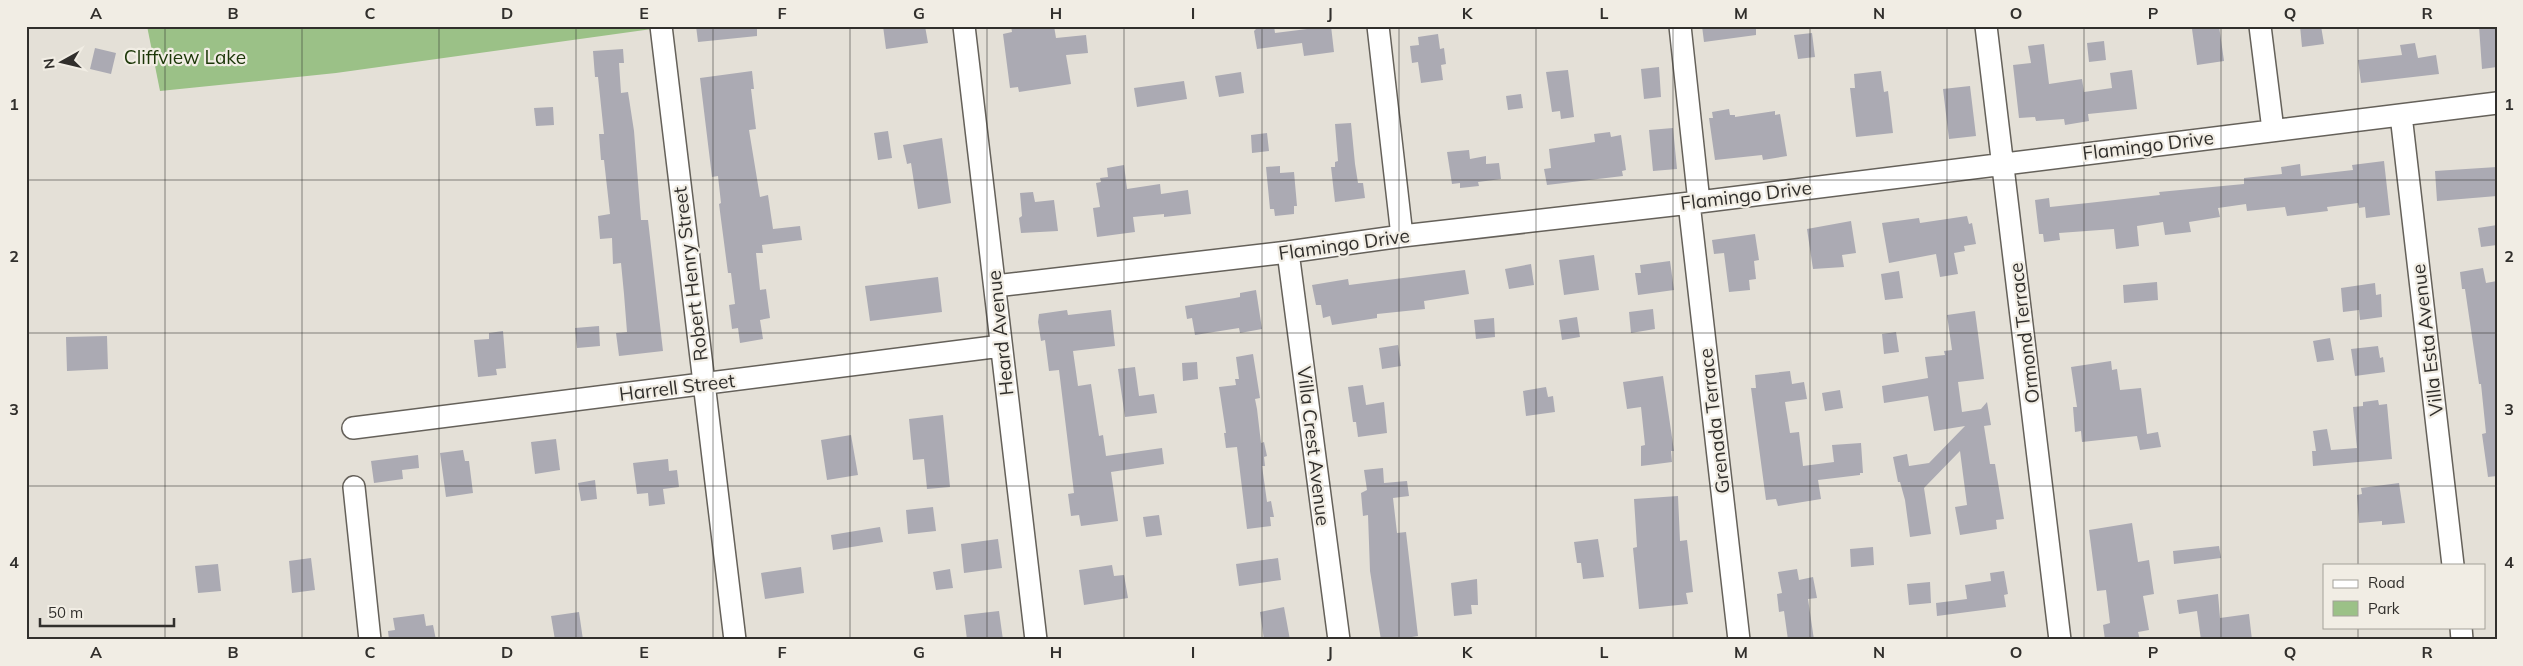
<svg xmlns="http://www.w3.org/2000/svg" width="2523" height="666" viewBox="0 0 2523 666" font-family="Mulish,sans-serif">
<rect width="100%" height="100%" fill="#e4e0d7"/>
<path fill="#9bc187" d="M147,26H659V28L336,73L160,91Z"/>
<path fill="#abaab3" d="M696,26H757V36L698,42Z
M883,26H925L928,43L886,49Z
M1011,26H1054L1056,38L1086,35L1088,53L1066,55L1071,84L1019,92L1018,87L1010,88L1003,34L1012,32Z
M1259,26H1274L1275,33L1331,26L1334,52L1304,56L1302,43L1257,49L1254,31Z
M1702,26H1756V35L1704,42Z
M2219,26L2224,61L2197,65L2192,29Z
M2300,26H2321L2324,44L2302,47Z
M2479,26H2497V67L2482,69Z
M1812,33L1815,57L1798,59L1794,35Z
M1438,34L1440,49L1444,48L1446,64L1441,65L1443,80L1421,83L1418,62L1412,63L1410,46L1419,45L1418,37Z
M2104,41L2106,60L2089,62L2087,43Z
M2415,43L2418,58L2436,55L2439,74L2361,83L2358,60L2402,55L2400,45Z
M2044,44L2049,84L2082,79L2084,92L2112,88L2110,73L2132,70L2137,109L2088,114L2089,121L2065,125L2064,119L2036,121L2035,117L2019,118L2013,65L2031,63L2028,46Z
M95,48L116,53L111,74L90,69Z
M623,49L624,63H619L621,93L628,92L634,131L641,220H648L663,351L619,356L616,333L627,332L624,294L621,263L613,264L612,238L600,239L598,216L610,214L604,160H601L599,134H604L598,77H595L593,51Z
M1659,67L1661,97L1644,99L1641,69Z
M1568,70L1574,117L1561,119L1560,111L1552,112L1546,72Z
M752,71L754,89H751L756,129L749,130L760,197L768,195L773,229L800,226L802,240L762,245L763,253H756L760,290L766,289L770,318L760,320L763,339L740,343L738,328L732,329L729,305L735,304L731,273H728L719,204L721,203L718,176L712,177L700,78Z
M1881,71L1884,92L1888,91L1893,133L1856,137L1850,88H1855L1854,74Z
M1241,72L1244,93L1219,97L1215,76Z
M1184,81L1187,99L1137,107L1134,88Z
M1970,86L1976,136L1949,139L1943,89Z
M1521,94L1523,108L1508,110L1506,96Z
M553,107L554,125L536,126L534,108Z
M1729,109L1730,115H1735V117L1775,111V115L1780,114L1787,156L1763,160L1762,155L1715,160L1709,118H1713L1712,112Z
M1351,123L1355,164L1358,183H1363L1365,198L1335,202L1331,167H1335V162L1338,161L1335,124Z
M1673,128L1677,169L1653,171L1649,130Z
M888,131L892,158L878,160L874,133Z
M1610,132L1611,137L1621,135L1626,170L1622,171L1623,176L1547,185L1544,169L1551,168L1549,149L1595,142L1594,134Z
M1267,133L1269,151L1252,153L1251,135Z
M942,138L951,203L918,209L911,163L907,164L903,145Z
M1469,150L1470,159L1486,156V164L1499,163L1501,179L1478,182L1479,186L1460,188V183L1452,184L1447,152Z
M2384,161L2390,215L2366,218L2365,207L2359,208L2358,203L2327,207L2328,211L2287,216L2285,207L2247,211L2246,204L2218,208L2220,217L2189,222L2191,232L2165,235L2163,222L2137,226L2139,246L2116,249L2114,229L2059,233L2060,240L2044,242L2043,234H2039L2035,200L2049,198L2050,207L2088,203L2160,195L2159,192L2244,184V178L2282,174L2281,167L2300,164L2301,176L2353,170L2352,165Z
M1124,165L1127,189L1160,184L1161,194L1188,190L1191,214L1164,217V214L1133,217L1135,232L1097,237L1093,208L1100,207L1096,183L1101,182L1100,178L1108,177L1107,168Z
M1280,166V173L1294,172L1297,206H1294V214L1275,216L1274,209H1270L1266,167Z
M2497,167V196L2437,201L2435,171Z
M1033,192L1035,202L1054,200L1058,231L1021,233L1019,218L1022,216L1020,193Z
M1967,216L1969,224L1972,223L1976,244L1964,246L1965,251L1954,253L1958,274L1940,277L1936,254L1889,263L1882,223L1919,218L1920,223Z
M1851,221L1856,253L1842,255L1844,267L1813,269L1807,229Z
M2497,225V245L2481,247L2478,228Z
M1755,234L1759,260L1754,261L1756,279L1749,280L1750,290L1729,292L1724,253L1714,254L1712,240Z
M1594,255L1599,290L1564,295L1559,260Z
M1670,261L1674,290L1638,295L1635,273H1641L1640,265Z
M1531,264L1534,285L1509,289L1505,269Z
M2483,268L2486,283L2497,281V476L2488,477L2482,434L2486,433L2481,384H2479L2465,289H2462L2460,272Z
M1465,270L1469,294L1424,301L1425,309L1377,314V318L1332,325L1330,316L1323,318L1321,305H1316L1312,285L1348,279L1349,285Z
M1899,271L1903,298L1885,300L1881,274Z
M938,277L942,312L870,321L865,286Z
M2157,282L2158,300L2124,303L2123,285Z
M2375,283L2376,295L2381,294L2382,317L2360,320L2359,310L2343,312L2341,288Z
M1256,290L1262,329L1240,333L1239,328L1195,335L1192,318L1187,319L1185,306L1235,298L1240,297V293Z
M1653,309L1655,329L1631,333L1629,312Z
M1067,310L1068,315L1111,310L1115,346L1073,351L1078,386L1091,384L1099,436L1103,435L1106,456L1162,448L1164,464L1111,472L1118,521L1081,526L1079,515L1071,516L1068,494L1074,493L1059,370L1049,371L1045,340L1041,341L1038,322L1039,314Z
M1975,311L1984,379L1958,382L1962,412L1981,409L1987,402L1991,425L1984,426L1990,464H1995L2004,519L1996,520L1997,529L1960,535L1955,507L1967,505L1960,451L1924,488L1931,534L1910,537L1905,500L1900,482H1898L1893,457L1907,454L1909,466L1929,463L1965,426L1934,431L1928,396L1884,403L1882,386L1928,378L1925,357L1945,355L1944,351L1952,350L1947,315Z
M1577,317L1580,337L1562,340L1559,320Z
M1494,318L1495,337L1476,339L1474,320Z
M599,326L600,346L577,348L575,328Z
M503,331L506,368L496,369L497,375L478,377L474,340L489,339V333Z
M1896,332L1899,352L1884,354L1882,334Z
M107,336L108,369L67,371L66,337Z
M2330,338L2334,360L2317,362L2313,341Z
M1398,345L1401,366L1382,369L1379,348Z
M2378,346L2380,358L2383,357L2385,372L2355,376L2351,349Z
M1253,354L1260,398L1255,399L1257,409L1261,443L1264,442L1267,456L1264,457L1265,466H1262L1267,502L1271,501L1274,517H1270L1271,526L1247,529L1237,447L1226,448L1224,433H1226L1219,387L1236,385L1235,379H1239L1236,357Z
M2111,361L2112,370L2117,369L2120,390L2141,388L2147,434L2158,432L2161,447L2140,450L2137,436L2082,442L2081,431L2075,432L2073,407H2077L2071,367Z
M1197,362L1198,379L1183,381L1182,363Z
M1135,367L1139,396L1154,394L1157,413L1125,417L1118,369Z
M1790,371L1792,384L1804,382L1807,399L1785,402L1790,433L1799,432L1803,466L1834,462L1832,445L1861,443L1863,473H1860V475L1818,480L1821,499L1778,506L1776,499L1766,500L1751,388H1756L1755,375Z
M1663,376L1674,451H1671L1672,462L1641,466V446L1645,445L1641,407L1627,409L1623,382Z
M1363,385L1366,405L1384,402L1387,433L1358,437L1356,422H1353L1348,387Z
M1546,387L1548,397L1553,396L1555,412L1526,416L1523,391Z
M1840,390L1843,408L1825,411L1822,393Z
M2378,400L2379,405L2387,404L2392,459L2313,466L2312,451H2316L2313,431L2327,429L2331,450L2357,448L2353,407L2363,406V402Z
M943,415L950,487L927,489L924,459L913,460L909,419Z
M851,435L858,475L827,480L821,440Z
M556,439L560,470L535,474L531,442Z
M463,450L465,461H469L473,493L446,497L440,453Z
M418,455L419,468L402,470L403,479L374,483L371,461Z
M668,459L669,471L677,470L679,487L663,489L665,504L649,506L648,493L637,494L633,463Z
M1383,468L1384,483L1407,481L1409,496L1393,498L1397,533L1406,532L1418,636L1393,640H1381L1370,571L1368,515L1363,516L1361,493L1367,490L1364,470Z
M595,480L597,499L581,501L578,483Z
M2399,483L2405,523L2382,525V521L2359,523L2357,495L2362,494L2361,488Z
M1678,496L1680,541L1687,540L1693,592L1686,593L1688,604L1639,609L1633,548L1637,547L1634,499Z
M933,507L936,531L908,534L906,510Z
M1159,515L1162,535L1146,537L1143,517Z
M2132,523L2138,562L2149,560L2154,594L2143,596L2149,630L2138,632L2140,640H2105L2103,625L2110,623L2106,590L2097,591L2089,530Z
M880,527L883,542L833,550L831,535Z
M998,539L1002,568L964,573L961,544Z
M1598,539L1604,577L1583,579L1581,563H1577L1574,542Z
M2219,546L2221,558L2174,564L2173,551Z
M1873,547L1874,565L1851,567L1850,549Z
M311,558L315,590L292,593L289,561Z
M1278,558L1281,580L1239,586L1236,564Z
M218,564L221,591L198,593L195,566Z
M1112,565L1114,576L1124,575L1128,598L1084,605L1079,570Z
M801,567L804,593L765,599L761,573Z
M950,569L953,588L936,590L933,572Z
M1797,569L1799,580L1813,577L1817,598L1808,599L1814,640H1788L1784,611L1779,612L1777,594L1782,593L1778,572Z
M2004,571L2008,594L2004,595L2006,607L1937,616L1936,603L1967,599L1965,585L1991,581L1990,573Z
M1477,579L1478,605H1471L1472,614L1454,616L1451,583Z
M1930,582L1931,603L1909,605L1907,584Z
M2218,594L2220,618L2249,614L2252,640H2201L2197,611L2179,614L2177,600Z
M1284,607L1290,640H1264L1260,612Z
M999,611L1003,640H967L964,615Z
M579,612L583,640H555L551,616Z
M424,614L426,626L433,625L436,640H389L388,631L395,630L393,618Z"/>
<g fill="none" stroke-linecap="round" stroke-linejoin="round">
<defs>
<path id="minor" d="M661,26L735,640
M964,26L1036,640
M1378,26L1402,236
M1680,26L1699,202
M1986,26L2060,640
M2260,26L2273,130
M2401,115L2453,565
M1689,203L1739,640
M1288,252L1339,640
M995,286L1288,252L1402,236L1699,202L2497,103
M353,428L1001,346
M354,487L370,640
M2461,627L2462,640"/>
</defs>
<use href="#minor" stroke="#65615a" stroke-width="24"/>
<use href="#minor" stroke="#fff" stroke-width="21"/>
</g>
<path fill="none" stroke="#312f2c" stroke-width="1" stroke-opacity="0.55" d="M165,26V640M302,26V640M439,26V640M576,26V640M713,26V640M850,26V640M987,26V640M1124,26V640M1262,26V640M1399,26V640M1536,26V640M1673,26V640M1810,26V640M1947,26V640M2084,26V640M2221,26V640M2358,26V565M26,180H2497M26,333H2497M26,486H2497M2358,627V640"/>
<g text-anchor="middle" stroke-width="4.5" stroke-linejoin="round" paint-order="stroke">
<g font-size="19" fill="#1b3607" stroke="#f1ede4">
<text x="185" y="64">Cliffview Lake</text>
</g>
<g font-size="19" fill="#312f2c" stroke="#f1ede4">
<text transform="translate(2148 145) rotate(-7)" y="7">Flamingo Drive</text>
<text transform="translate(1746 195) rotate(-7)" y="7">Flamingo Drive</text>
<text transform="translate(1344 244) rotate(-8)" y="7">Flamingo Drive</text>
<text transform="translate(690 274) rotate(-97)" y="7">Robert Henry Street</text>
<text transform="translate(1000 333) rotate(-96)" y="7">Heard Avenue</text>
<text transform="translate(2024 333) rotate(-97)" y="7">Ormond Terrace</text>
<text transform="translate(2427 340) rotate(-97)" y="7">Villa Esta Avenue</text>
<text transform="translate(677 387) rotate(-7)" y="7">Harrell Street</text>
<text transform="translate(1714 421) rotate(-97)" y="7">Grenada Terrace</text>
<text transform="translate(1314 446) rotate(83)" y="7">Villa Crest Avenue</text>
</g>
</g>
<rect width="2523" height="666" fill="none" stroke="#f1ede4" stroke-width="55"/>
<rect x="2323" y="564" width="162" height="65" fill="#f1ede4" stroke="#a4a19a"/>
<rect x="2333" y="580" width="25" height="8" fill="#ffffff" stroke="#a4a19a"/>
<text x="2368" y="588" font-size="15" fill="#312f2c">Road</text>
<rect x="2333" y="601" width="25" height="15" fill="#9bc187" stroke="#a4a19a"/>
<text x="2368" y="614" font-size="15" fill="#312f2c">Park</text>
<g transform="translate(62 62) rotate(262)" stroke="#f1ede4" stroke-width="4" paint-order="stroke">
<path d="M0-4L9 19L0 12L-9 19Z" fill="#312f2c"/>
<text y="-8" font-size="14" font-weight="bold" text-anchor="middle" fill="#312f2c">N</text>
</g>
<path d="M40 618v8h134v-8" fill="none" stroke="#312f2c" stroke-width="2.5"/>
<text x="48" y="618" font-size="15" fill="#312f2c" stroke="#f1ede4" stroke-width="4" paint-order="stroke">50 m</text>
<rect x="28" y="28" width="2468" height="610" fill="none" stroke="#312f2c" stroke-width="2"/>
<g font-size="16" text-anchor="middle" font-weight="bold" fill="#312f2c">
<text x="96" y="19">A</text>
<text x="233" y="19">B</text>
<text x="370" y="19">C</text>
<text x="507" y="19">D</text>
<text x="644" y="19">E</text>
<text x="782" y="19">F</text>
<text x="919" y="19">G</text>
<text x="1056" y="19">H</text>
<text x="1193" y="19">I</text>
<text x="1330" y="19">J</text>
<text x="1467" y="19">K</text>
<text x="1604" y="19">L</text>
<text x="1741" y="19">M</text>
<text x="1879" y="19">N</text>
<text x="2016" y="19">O</text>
<text x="2153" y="19">P</text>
<text x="2290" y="19">Q</text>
<text x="2427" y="19">R</text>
<text x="14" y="110">1</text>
<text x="2509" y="110">1</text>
<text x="14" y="262">2</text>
<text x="2509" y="262">2</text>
<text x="14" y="415">3</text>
<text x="2509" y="415">3</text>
<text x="14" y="568">4</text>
<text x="2509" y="568">4</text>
<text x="96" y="658">A</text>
<text x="233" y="658">B</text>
<text x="370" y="658">C</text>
<text x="507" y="658">D</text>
<text x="644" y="658">E</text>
<text x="782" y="658">F</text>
<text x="919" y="658">G</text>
<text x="1056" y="658">H</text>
<text x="1193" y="658">I</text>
<text x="1330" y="658">J</text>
<text x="1467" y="658">K</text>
<text x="1604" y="658">L</text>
<text x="1741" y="658">M</text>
<text x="1879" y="658">N</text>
<text x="2016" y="658">O</text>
<text x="2153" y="658">P</text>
<text x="2290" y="658">Q</text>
<text x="2427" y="658">R</text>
</g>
</svg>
